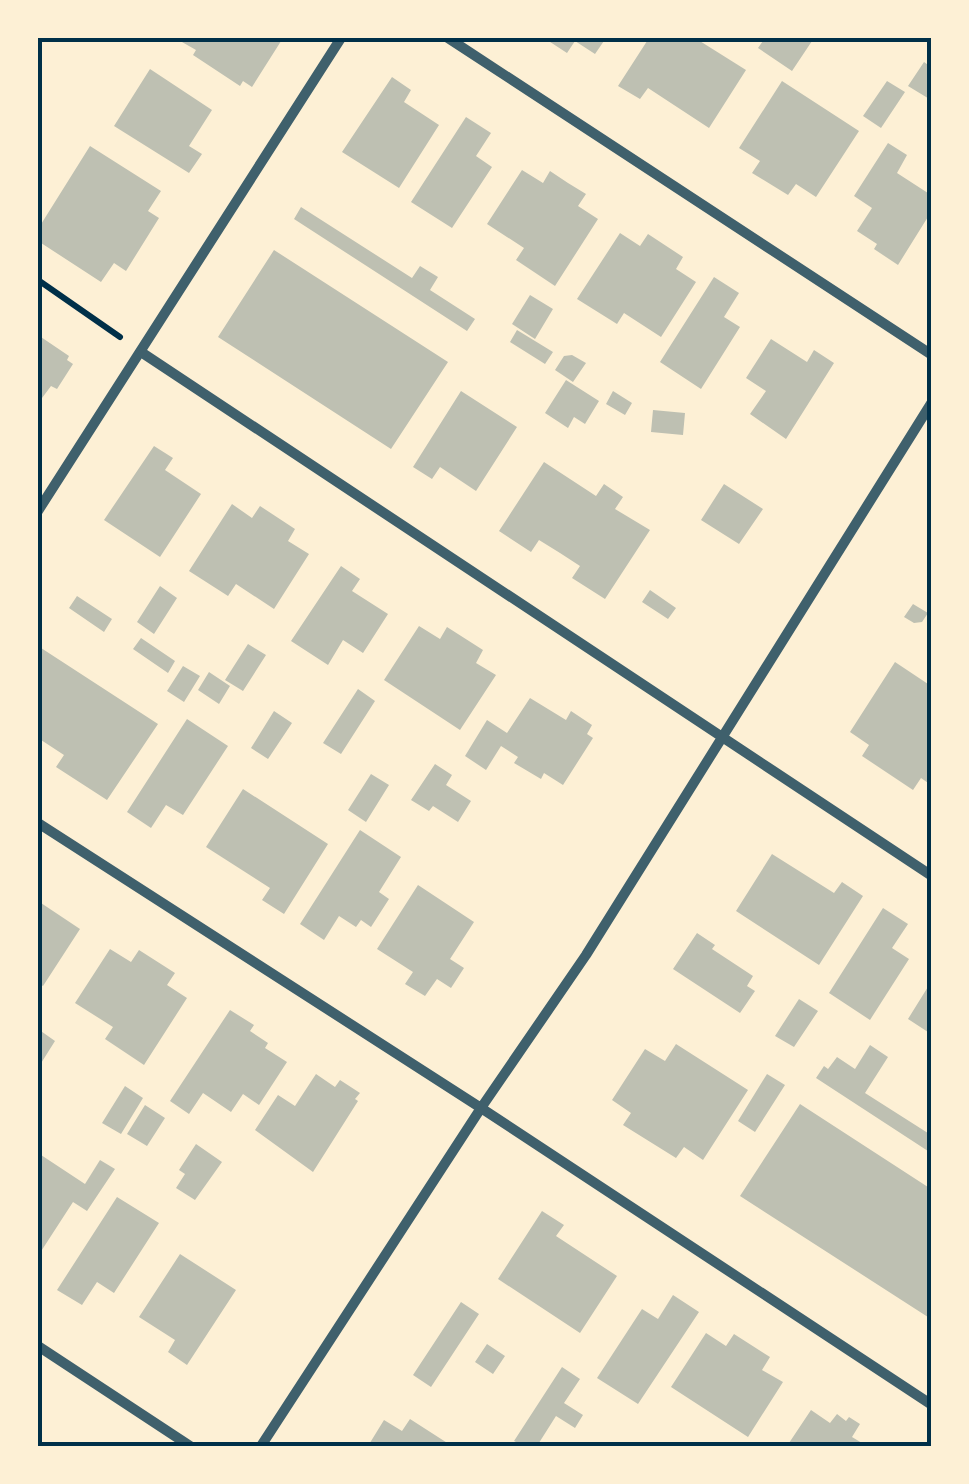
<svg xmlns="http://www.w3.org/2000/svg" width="969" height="1484" viewBox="0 0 969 1484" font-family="Karla,sans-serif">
<rect width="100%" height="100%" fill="#fdf0d5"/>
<path fill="#bec0b2" d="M175,38H283L252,87L243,81L240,86L193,55L196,50Z
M544,38H606L595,54L575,41L567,53Z
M649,38H695L746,70L709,128L648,88L640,99L618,86Z
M765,38H814L792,71L758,48Z
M924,62L931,67V100L908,86Z
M150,69L212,110L189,146L202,154L189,173L114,126Z
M392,77L411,90L404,102L439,125L399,188L342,152Z
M782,81L859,131L816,197L796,184L788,195L752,173L760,161L739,148Z
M887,81L905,92L881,128L863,116Z
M466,117L491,133L476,156L492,167L452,228L411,202Z
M888,143L907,155L897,173L931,195V212L898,265L874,249L877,244L857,231L872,208L854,196Z
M90,146L161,191L148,211L159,218L126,271L114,263L101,282L38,241V229Z
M522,170L543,183L550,171L568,183L586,194L578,206L598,219L555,286L516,260L524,248L487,224Z
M301,207L412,278L420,266L438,277L430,290L475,319L467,331L294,219Z
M620,233L640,246L648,234L683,257L676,269L696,282L661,337L624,313L617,324L577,299Z
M274,250L448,362L391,449L218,337Z
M714,277L739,293L724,317L740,327L701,389L660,362Z
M530,295L553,309L535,339L512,324Z
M517,330L553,352L545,364L510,342Z
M38,335L69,356L67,360L73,364L57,389L51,386L42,398L38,395Z
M771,339L807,362L814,350L834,363L786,439L750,414L766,391L746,378Z
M572,355L586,363L573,382L555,370L564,356Z
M566,380L599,401L585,424L574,417L568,428L545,413Z
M461,391L517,427L476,491L440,467L432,479L413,467Z
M613,391L632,403L625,415L606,404Z
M653,410L685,413L683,435L651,432Z
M154,446L173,458L165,470L201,494L160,557L104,520Z
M544,462L596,496L604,484L623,497L615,509L650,530L605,599L572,578L580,566L560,553L539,540L531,552L499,531Z
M724,484L763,509L739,544L701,520Z
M232,504L252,518L260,506L295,529L288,541L309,554L274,609L236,584L228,596L189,571Z
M341,566L360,579L352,591L388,614L363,653L343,640L328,665L291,641Z
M160,586L177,598L154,634L137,622Z
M650,590L676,608L668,619L642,602Z
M77,596L112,619L104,632L69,608Z
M913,604L928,613L922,622L914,623L904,617Z
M419,626L440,639L447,627L483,650L476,663L496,675L460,730L384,680Z
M141,638L175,661L168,673L133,649Z
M248,644L266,655L243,691L225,680Z
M38,646L158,724L107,800L56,767L64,755L38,738Z
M895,662L931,686V785L921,778L913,790L862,756L869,745L850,732Z
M183,666L200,676L184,702L167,691Z
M209,672L230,686L219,704L198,690Z
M358,689L375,701L341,754L323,743Z
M530,698L566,720L571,711L592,725L587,734L593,738L563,785L544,773L541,779L514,763L518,757L501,746L486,770L465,756L487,720L507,733Z
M274,711L292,723L268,759L251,748Z
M187,719L228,746L183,815L166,805L151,828L127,812Z
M435,764L452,775L446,785L471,801L458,822L433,806L429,811L411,800Z
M371,774L389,785L366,822L348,810Z
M243,789L328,844L284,914L262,900L270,888L206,847Z
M360,830L401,857L379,892L389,899L371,927L361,920L356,927L339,916L324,940L300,924Z
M772,854L834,893L842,882L863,896L819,965L736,911Z
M418,885L474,922L450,959L464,968L451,988L437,979L425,996L405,984L413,972L377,949Z
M38,901L80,929L43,986L38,983Z
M883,908L908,924L892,948L909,959L870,1020L829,993Z
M697,933L715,945L712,949L753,976L747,986L755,991L740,1013L673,969Z
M110,949L131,962L139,950L175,973L167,985L187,998L144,1065L105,1039L113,1027L75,1003Z
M931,982V1034L908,1019Z
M799,999L818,1011L794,1047L775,1036Z
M230,1010L254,1025L250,1031L268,1043L265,1048L287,1062L259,1105L243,1094L231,1112L203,1093L189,1114L170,1101Z
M38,1029L55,1041L38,1068Z
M676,1044L748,1090L703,1160L684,1147L676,1158L623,1125L631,1113L612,1100L645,1049L665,1061Z
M870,1045L888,1057L865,1093L931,1135V1153L816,1078L824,1066L828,1069L837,1057L855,1069Z
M316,1074L335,1087L340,1080L360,1093L355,1099L358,1101L313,1172L255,1130L278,1095L295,1106Z
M767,1074L785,1085L755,1132L738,1121Z
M125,1086L143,1098L121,1134L102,1123Z
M800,1104L931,1189V1319L740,1196Z
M145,1105L165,1118L147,1146L127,1134Z
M196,1144L222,1162L195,1200L176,1188L185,1174L179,1170Z
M38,1153L85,1184L100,1160L115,1169L87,1211L73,1202L38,1256Z
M117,1197L159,1223L114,1293L97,1282L82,1305L57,1290Z
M542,1211L564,1225L556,1236L617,1276L580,1333L498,1279Z
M180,1254L236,1290L187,1365L168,1352L175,1340L139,1317Z
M673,1295L699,1312L638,1404L597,1378L642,1309L658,1319Z
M461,1302L479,1314L431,1387L413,1375Z
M706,1333L726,1346L734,1334L770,1357L762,1370L783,1382L748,1437L671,1387Z
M487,1344L505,1356L493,1374L475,1362Z
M562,1367L580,1379L564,1403L583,1415L575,1428L556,1416L537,1446H524L514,1441Z
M811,1410L830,1423L837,1414L846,1421L849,1417L860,1424L852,1437L867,1446H787Z
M410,1419L452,1446H368L384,1420L402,1431Z"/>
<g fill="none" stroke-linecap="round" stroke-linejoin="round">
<path stroke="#003049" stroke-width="6" d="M38,280L120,337"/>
<path stroke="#3f606c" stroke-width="10" d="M448,38L932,355
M141,352L932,876
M38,511L341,38
M38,823L481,1108L932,1405
M38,1346L190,1446
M261,1446L481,1108L586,955L932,402"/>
</g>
<rect width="969" height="1484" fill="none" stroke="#fdf0d5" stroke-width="80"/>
<rect x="40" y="40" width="889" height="1404" fill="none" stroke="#003049" stroke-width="4"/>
</svg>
